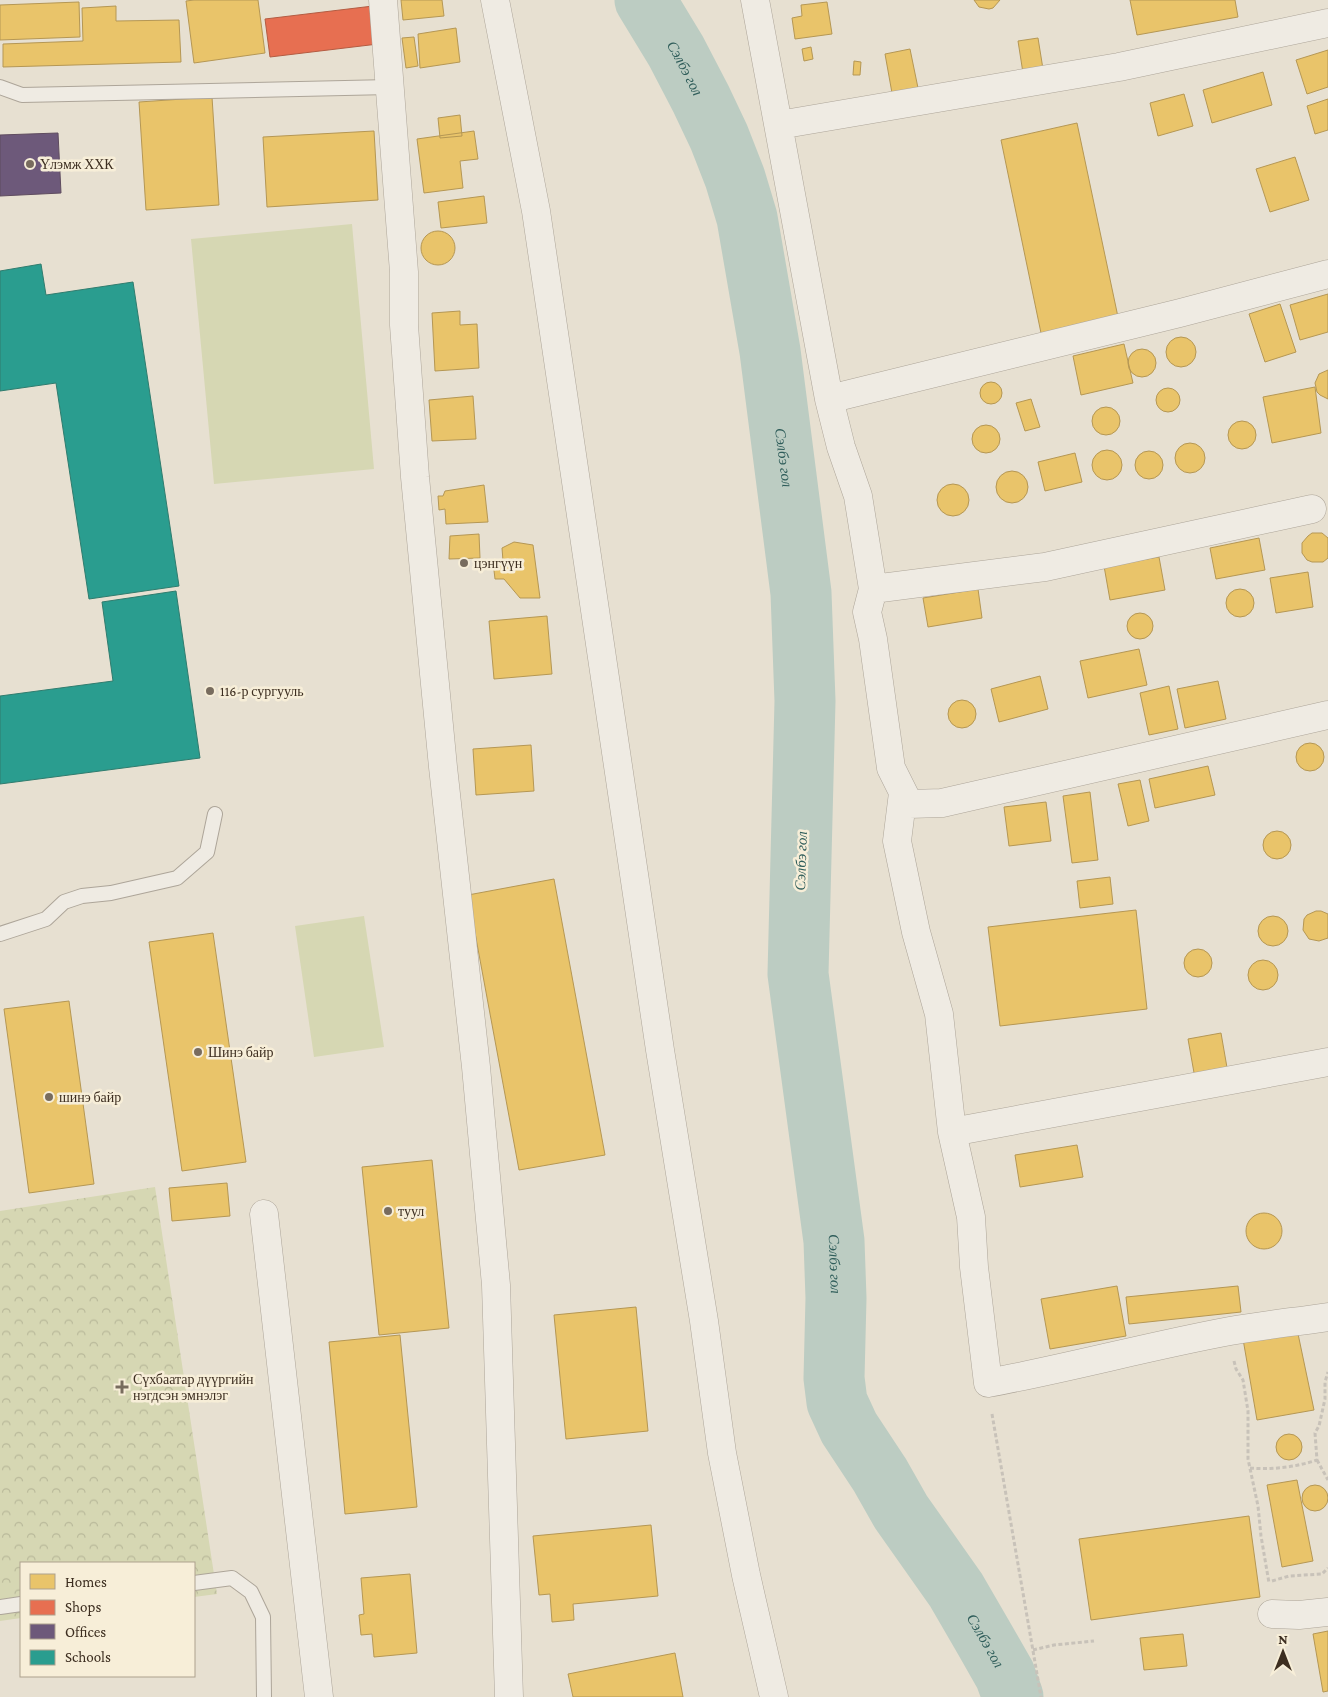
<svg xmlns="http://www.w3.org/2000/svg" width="1328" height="1697" viewBox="0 0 1328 1697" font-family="'Crimson Pro',serif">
<defs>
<pattern id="park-crowns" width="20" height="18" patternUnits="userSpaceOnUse" patternTransform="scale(1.25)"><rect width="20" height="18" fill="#d6d7b3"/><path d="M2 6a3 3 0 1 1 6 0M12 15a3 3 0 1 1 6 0" fill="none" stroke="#b9b99a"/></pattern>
</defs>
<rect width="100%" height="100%" fill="#e7e0d1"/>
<path fill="url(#park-crowns)" d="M155,1187L217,1594L194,1597V1563H21V1618L0,1621V1211Z"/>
<path fill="#d6d7b3" d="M352,224L374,469L214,484L191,239Z
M364,916L384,1047L314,1057L295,926Z"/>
<path fill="#e9c46a" stroke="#b59754" d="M194,0H258L265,53L194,63L186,1Z
M401,0H442L444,16L403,20Z
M974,0H1000L993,8L989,9L979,7Z
M1130,0H1235L1238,17L1137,35Z
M79,2L80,37L0,40V5Z
M827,2L832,34L795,39L792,18L802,16L801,5Z
M116,6V21L179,20L181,62L3,67V44L83,41L82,8Z
M456,28L460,62L420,68L418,34Z
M414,37L418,66L406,68L402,38Z
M1038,38L1043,69L1023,73L1018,41Z
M811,47L813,59L804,61L802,49Z
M910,49L918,88L892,93L885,54Z
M1328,50V87L1307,94L1296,60Z
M854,61L861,62L860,75H853Z
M1263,72L1272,105L1212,123L1203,90Z
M1184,94L1193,126L1158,136L1150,103Z
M212,97L219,205L146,210L139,102Z
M1328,99V130L1315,134L1307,106Z
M460,115L462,136L440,138L438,118Z
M1077,123L1118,317L1041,333L1001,140Z
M374,131L378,200L267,207L263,137Z
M474,131L478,159L460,161L463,188L424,193L417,139Z
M1295,157L1309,200L1270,212L1256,169Z
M484,196L487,223L441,228L438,202Z
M421 248a17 17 0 1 1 34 0a17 17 0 1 1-34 0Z
M1328,294V332L1300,340L1290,305Z
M1280,304L1296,352L1265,362L1249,314Z
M460,311V325L477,324L479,368L435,371L432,313Z
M1166 352a15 15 0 1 1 30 0a15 15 0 1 1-30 0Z
M1124,344L1133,383L1081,395L1073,356Z
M1128 363a14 14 0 1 1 28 0a14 14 0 1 1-28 0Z
M1328,370V399L1320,395L1317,392L1315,383L1319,374Z
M980 393a11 11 0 1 1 22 0a11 11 0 1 1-22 0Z
M1315,387L1321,433L1272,443L1263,397Z
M1156 400a12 12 0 1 1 24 0a12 12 0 1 1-24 0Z
M473,396L476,439L432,441L429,400Z
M1031,399L1040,427L1025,431L1016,403Z
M1092 421a14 14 0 1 1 28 0a14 14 0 1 1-28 0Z
M1228 435a14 14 0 1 1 28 0a14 14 0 1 1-28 0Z
M972 439a14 14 0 1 1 28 0a14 14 0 1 1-28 0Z
M1175 458a15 15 0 1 1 30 0a15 15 0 1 1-30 0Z
M1092 465a15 15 0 1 1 30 0a15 15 0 1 1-30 0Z
M1135 465a14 14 0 1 1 28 0a14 14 0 1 1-28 0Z
M1075,453L1082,482L1045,491L1038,462Z
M996 487a16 16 0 1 1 32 0a16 16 0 1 1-32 0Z
M937 500a16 16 0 1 1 32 0a16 16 0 1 1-32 0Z
M484,485L488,522L446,524L445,509L439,510L438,496H443L445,491Z
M1312,533H1322L1328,538V558L1323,562H1312L1307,560L1302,553V543L1308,536Z
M479,534L480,558L449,559L450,536Z
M1259,538L1265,570L1216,579L1210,548Z
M514,542L533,545L540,598H520L504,579H495L493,562L503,561L502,548Z
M1159,557L1165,590L1110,600L1104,566Z
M1308,572L1313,607L1276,613L1270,578Z
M978,589L982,618L928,627L923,598Z
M1226 603a14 14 0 1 1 28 0a14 14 0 1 1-28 0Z
M1127 626a13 13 0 1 1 26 0a13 13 0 1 1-26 0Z
M547,616L552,674L494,679L489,621Z
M1139,649L1147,685L1088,698L1080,661Z
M1040,676L1048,709L999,722L991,689Z
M1218,681L1226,719L1185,728L1177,689Z
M1169,686L1178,729L1149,735L1140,693Z
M948 714a14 14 0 1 1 28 0a14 14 0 1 1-28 0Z
M1296 757a14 14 0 1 1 28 0a14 14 0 1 1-28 0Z
M531,745L534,791L476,795L473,749Z
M1208,766L1215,795L1155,808L1149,779Z
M1140,780L1149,821L1128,826L1118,784Z
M1090,792L1098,860L1072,863L1063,796Z
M1046,802L1051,841L1009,846L1004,807Z
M1263 845a14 14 0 1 1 28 0a14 14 0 1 1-28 0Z
M1110,877L1113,904L1080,908L1077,881Z
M554,879L605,1155L519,1170L468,895Z
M1136,910L1147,1009L1000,1026L988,927Z
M1316,911H1321L1328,914V938L1319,941L1309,939L1303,930L1304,919L1307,915Z
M1258 931a15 15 0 1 1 30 0a15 15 0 1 1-30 0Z
M213,933L246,1162L182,1171L149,942Z
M1184 963a14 14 0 1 1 28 0a14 14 0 1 1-28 0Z
M1248 975a15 15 0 1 1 30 0a15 15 0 1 1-30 0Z
M69,1001L94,1184L29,1193L4,1009Z
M1221,1033L1229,1079L1196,1084L1188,1039Z
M1077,1145L1083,1177L1020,1187L1015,1155Z
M432,1160L449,1328L379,1335L362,1167Z
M227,1183L230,1216L172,1221L169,1188Z
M1246 1231a18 18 0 1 1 36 0a18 18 0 1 1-36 0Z
M1117,1286L1126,1336L1050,1349L1041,1299Z
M1238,1286L1241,1312L1129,1324L1126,1297Z
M636,1307L648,1431L566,1439L554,1315Z
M1297,1329L1314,1410L1257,1420L1243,1339Z
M400,1335L417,1507L345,1514L329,1342Z
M1276 1447a13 13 0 1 1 26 0a13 13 0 1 1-26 0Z
M1297,1480L1313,1561L1282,1567L1267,1485Z
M1302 1498a13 13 0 1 1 26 0a13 13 0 1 1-26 0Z
M1249,1516L1260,1597L1091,1620L1079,1539Z
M651,1525L658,1596L573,1604L574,1620L552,1622L550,1594L539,1595L533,1536Z
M410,1574L417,1653L374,1657L372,1634L361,1635L359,1615L364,1614L361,1578Z
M1328,1631V1691L1323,1692L1313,1634Z
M1183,1634L1187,1666L1144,1670L1140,1638Z
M675,1653L683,1697H573L568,1674Z"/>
<path fill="#e76f51" stroke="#b45c42" d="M373,6L378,44L270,57L265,19Z"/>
<path fill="#6d597a" stroke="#5f4c5f" d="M58,133L61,193L0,196V135Z"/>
<path fill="#2a9d8f" stroke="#307c6e" d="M41,264L46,295L133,282L179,586L89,599L56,383L0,391V271Z
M176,591L200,758L0,784V696L113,681L102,602Z"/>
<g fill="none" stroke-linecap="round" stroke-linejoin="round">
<path stroke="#bcccc2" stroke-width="61" id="s1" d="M645,0L676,51L701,99L719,137L735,178L747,218L770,351L801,593L805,701L798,974L834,1241L836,1298L834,1378L837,1402L849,1428L880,1475L901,1512L956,1590L985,1640L1005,1675L1013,1697"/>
<defs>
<path id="lane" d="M0,87L22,95L390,87
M0,934L46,919L64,902L82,896L111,893L177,878L207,852L215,814
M194,1583L232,1578L251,1592L263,1617L264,1697
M0,1607L21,1604"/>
<path id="street" d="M383,0L404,272V325L415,477L443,767L476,1067L496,1285L509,1697
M495,0L536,211L660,1050L704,1321L722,1453L746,1575L774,1697
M755,0L829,399L841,447L858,496L873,589L867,612L873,639L891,768L909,804L942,803L1328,715
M779,125L1119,67L1328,23
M829,399L1180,313L1328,274
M873,589L1045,567L1312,509
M903,793L897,841L916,932L939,1014L952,1132L971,1217L974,1267L988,1383C1069,1368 1149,1346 1230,1331C1262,1325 1295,1322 1328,1317
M952,1132L1328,1062
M264,1214L319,1697
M1272,1614L1299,1615L1328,1612"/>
</defs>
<use href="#lane" stroke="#ada599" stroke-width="16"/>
<use href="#street" stroke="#ada599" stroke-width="29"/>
<path stroke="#c8c2b9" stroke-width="3" stroke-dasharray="4 2.5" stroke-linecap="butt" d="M1234,1361L1236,1369L1243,1380L1248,1411V1459L1258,1506L1261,1536L1269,1583
M992,1414L1041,1697
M1317,1460L1328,1480
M1250,1468C1272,1470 1296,1467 1317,1460L1315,1433L1319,1426L1325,1399V1382L1328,1372
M1272,1581L1289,1576L1322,1574L1328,1568
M1033,1650L1054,1645L1094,1641"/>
<use href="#lane" stroke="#efebe3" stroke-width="14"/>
<use href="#street" stroke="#efebe3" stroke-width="28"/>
</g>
<g fill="#786c5e" stroke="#f7eed8" stroke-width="2">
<circle cx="30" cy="164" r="5"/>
<circle cx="464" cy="563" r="5"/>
<circle cx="210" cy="691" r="5"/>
<circle cx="198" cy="1052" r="5"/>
<circle cx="49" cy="1097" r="5"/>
<circle cx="388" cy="1211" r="5"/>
<path d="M119.5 1379.5h5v5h5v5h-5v5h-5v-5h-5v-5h5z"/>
</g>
<g text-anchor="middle" stroke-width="5" stroke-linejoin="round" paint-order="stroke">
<g font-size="14" fill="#3d2e20" stroke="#f7eed8" text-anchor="start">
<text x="40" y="169">Үлэмж ХХК</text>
<text x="474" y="568">цэнгүүн</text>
<text x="220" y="696">116-р сургууль</text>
<text x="208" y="1057">Шинэ байр</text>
<text x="59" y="1102">шинэ байр</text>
<text x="398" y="1216">туул</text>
<text x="133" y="1384">Сүхбаатар дүүргийн<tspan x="133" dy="16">нэгдсэн эмнэлэг</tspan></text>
</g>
<g font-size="15" font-style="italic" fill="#2f5d5a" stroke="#f7eed8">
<text dy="5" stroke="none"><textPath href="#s1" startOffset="79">Сэлбэ гол</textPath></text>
<text dy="5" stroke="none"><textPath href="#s1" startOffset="484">Сэлбэ гол</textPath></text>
<text transform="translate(801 861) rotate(-88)" y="5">Сэлбэ гол</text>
<text dy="5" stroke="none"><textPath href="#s1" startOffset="1294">Сэлбэ гол</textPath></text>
<text dy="5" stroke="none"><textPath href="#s1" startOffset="1714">Сэлбэ гол</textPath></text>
</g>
</g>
<rect x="20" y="1562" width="175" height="115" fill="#f7eed8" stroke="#ada18e"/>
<rect x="30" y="1574" width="25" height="15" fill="#e9c46a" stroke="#ada18e"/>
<text x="65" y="1587" font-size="15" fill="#3d2e20">Homes</text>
<rect x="30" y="1600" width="25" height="15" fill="#e76f51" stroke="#ada18e"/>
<text x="65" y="1612" font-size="15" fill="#3d2e20">Shops</text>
<rect x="30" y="1624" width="25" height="15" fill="#6d597a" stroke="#ada18e"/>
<text x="65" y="1637" font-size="15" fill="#3d2e20">Offices</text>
<rect x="30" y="1650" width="25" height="15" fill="#2a9d8f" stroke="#ada18e"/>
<text x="65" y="1662" font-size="15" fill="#3d2e20">Schools</text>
<g transform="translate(1283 1652)" stroke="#f7eed8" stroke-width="4" paint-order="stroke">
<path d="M0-4L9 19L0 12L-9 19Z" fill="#3d2e20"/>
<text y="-8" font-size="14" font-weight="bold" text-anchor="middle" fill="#3d2e20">N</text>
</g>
</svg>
